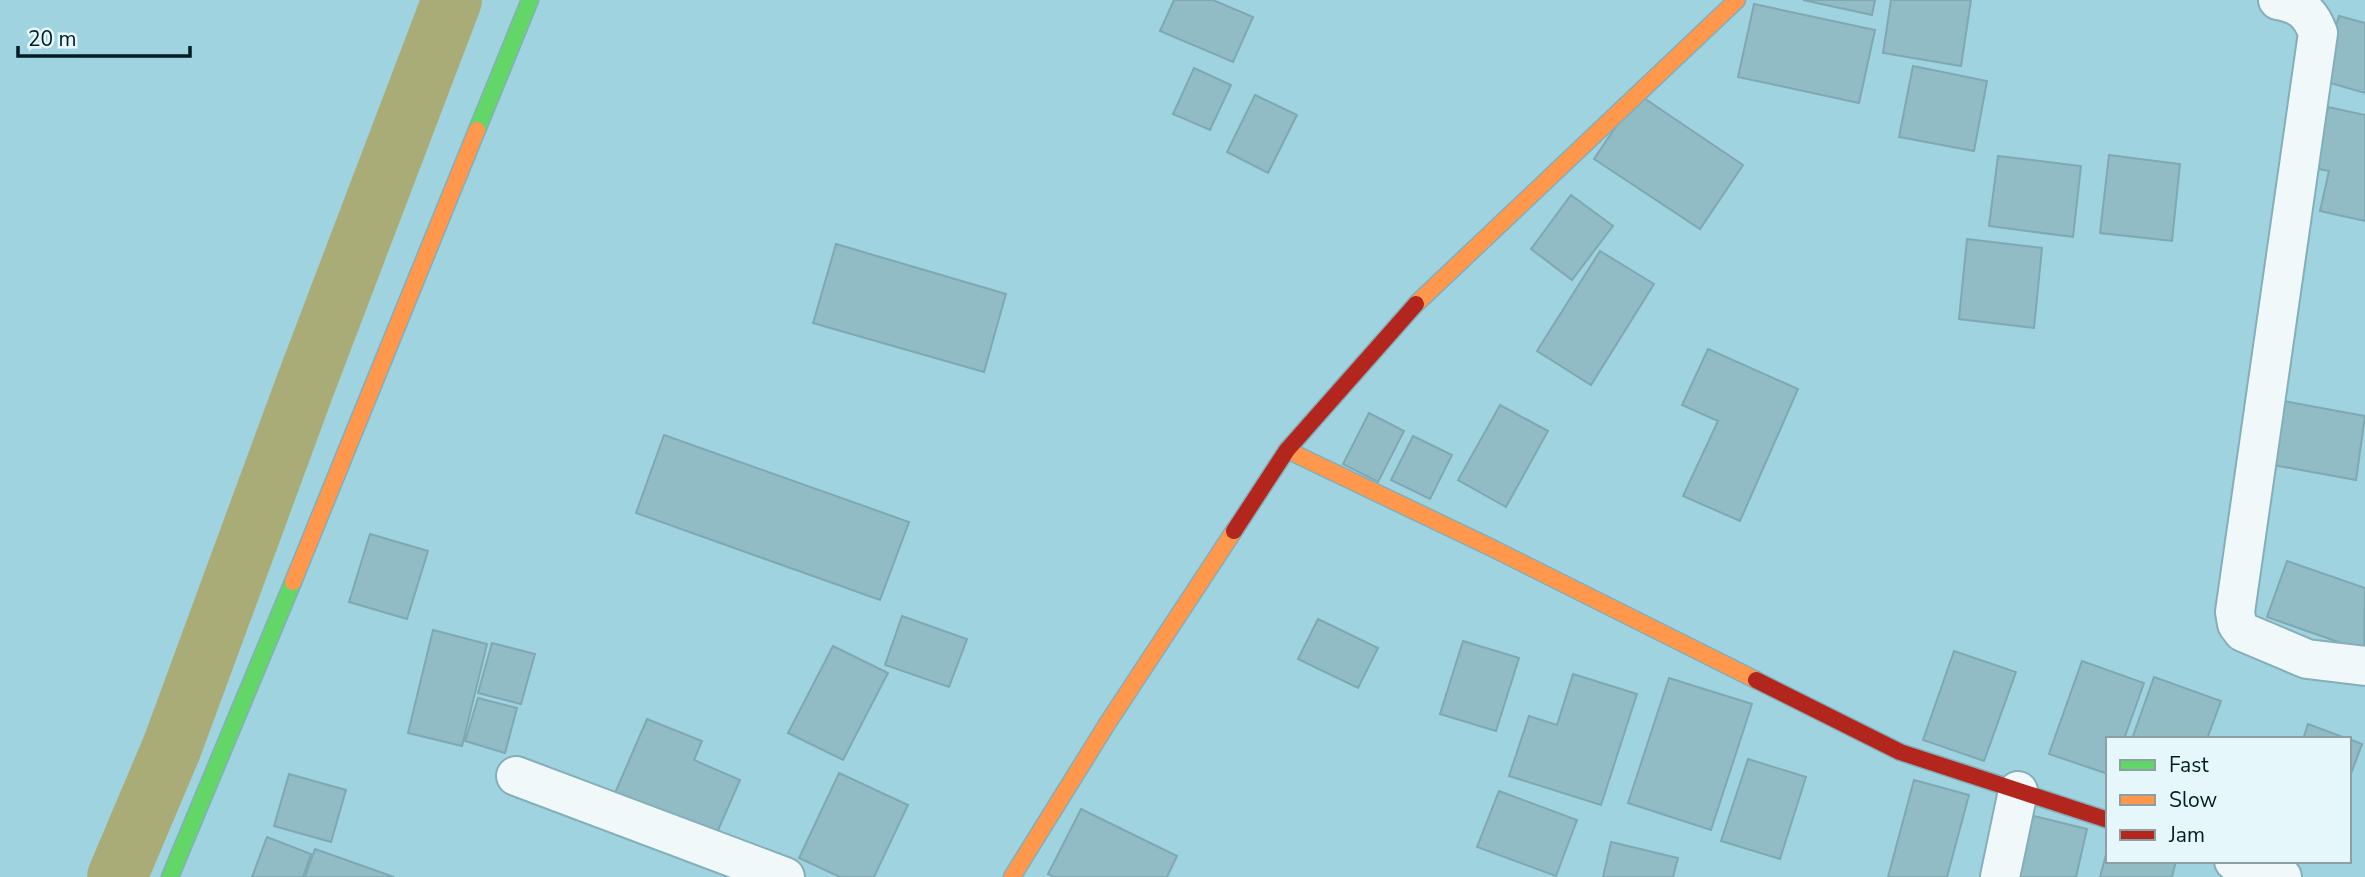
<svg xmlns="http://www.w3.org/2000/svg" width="2365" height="877" viewBox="0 0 2365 877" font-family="'Nunito Sans',sans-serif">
<rect width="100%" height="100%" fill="#a0d3e0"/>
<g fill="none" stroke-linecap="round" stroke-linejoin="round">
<path stroke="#aaac77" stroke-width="60" d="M117,877L172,747L305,386L452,0"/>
</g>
<path fill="#91bbc5" stroke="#7ea8b2" stroke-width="2" d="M1174,0H1213L1253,17L1233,62L1160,31Z
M1803,0H1875L1872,15Z
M1891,0H1971L1961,66L1883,53Z
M1754,4L1875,30L1859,103L1738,77Z
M2339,16L2365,23V93L2320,80Z
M1913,66L1987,81L1974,151L1899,137Z
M1194,68L1231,85L1210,130L1173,114Z
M1638,94L1743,165L1700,229L1594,159Z
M1255,95L1297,115L1268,173L1227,152Z
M2328,107L2365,115V221L2320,211L2329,171L2314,168Z
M2109,155L2180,164L2172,241L2100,233Z
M1998,156L2081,166L2073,237L1989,226Z
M1571,195L1613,226L1572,280L1531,249Z
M1967,239L2042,248L2034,328L1959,319Z
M836,244L1006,294L984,372L813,323Z
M1600,251L1654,284L1591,385L1537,351Z
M1708,349L1798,389L1740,521L1683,496L1718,421L1682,405Z
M2273,399L2365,416L2356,480L2262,463Z
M1500,405L1548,431L1506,507L1458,480Z
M1369,413L1404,431L1378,482L1343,464Z
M664,435L909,522L880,600L636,513Z
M1413,436L1452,455L1430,499L1391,480Z
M370,534L428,551L407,619L349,602Z
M2287,561L2365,588L2364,651L2267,617Z
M902,616L967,639L949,687L885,665Z
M1318,619L1378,648L1358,688L1298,659Z
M433,630L487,644L462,746L408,733Z
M1463,641L1519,658L1496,731L1440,714Z
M492,643L535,654L521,704L478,693Z
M833,646L888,673L843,760L788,733Z
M1954,651L2016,672L1984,761L1923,740Z
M2082,661L2144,683L2124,739H2108V774L2049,754Z
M1573,674L1637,694L1601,805L1509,776L1529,716L1557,725Z
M2154,677L2221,701L2207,739H2132Z
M1669,678L1752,704L1711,830L1628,803Z
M478,698L517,708L505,753L465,741Z
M647,719L702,741L694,760L740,780L716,835L615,793Z
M2308,724L2348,739H2303Z
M2349,739L2362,744L2349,779Z
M1748,759L1806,777L1780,859L1721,841Z
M839,773L908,805L874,877H840L799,858Z
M289,774L346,790L331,842L274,826Z
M1914,780L1969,795L1947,877H1888Z
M1499,791L1577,820L1556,876L1477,847Z
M1081,809L1177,856L1167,877H1054L1048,874Z
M2022,813L2087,829L2076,877H2007Z
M267,837L311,854L303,877H252Z
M1611,842L1678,858L1673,877H1603Z
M2108,847V861H2176L2172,877H2100Z
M315,849L394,877H305Z"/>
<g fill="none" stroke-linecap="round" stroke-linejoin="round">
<defs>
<path id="street" d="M2278,0C2300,4 2310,12 2318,33L2235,612L2237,624L2243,632L2307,659L2365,666
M516,776L785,877
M2234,861L2282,877
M2000,877L2018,791"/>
<path id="fast" d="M477,130L530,0
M170,877L293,582"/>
<path id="slow" d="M1416,304L1737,0
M1287,450L1492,548L1756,680
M293,582L477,130
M1012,877L1107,724L1234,531"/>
<path id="jam" d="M1234,531L1287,450L1416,304
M1756,680L1900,752L2108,820"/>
</defs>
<use href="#street" stroke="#84aeb8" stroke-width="42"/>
<use href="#fast" stroke="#84aeb8" stroke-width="19"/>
<use href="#slow" stroke="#84aeb8" stroke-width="19"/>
<use href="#jam" stroke="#84aeb8" stroke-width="19"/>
<use href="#street" stroke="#f1f8fa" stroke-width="38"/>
<use href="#fast" stroke="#63d668" stroke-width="16"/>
<use href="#slow" stroke="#ff974d" stroke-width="16"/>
<use href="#jam" stroke="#b3261e" stroke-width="16"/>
</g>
<rect x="2106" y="737" width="245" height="126" fill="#e6f7fc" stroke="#8aa0a5" stroke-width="2"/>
<rect x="2120" y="760" width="35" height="10" fill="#63d668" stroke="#8aa0a5" stroke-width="2"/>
<text x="2169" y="772" font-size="21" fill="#001d23">Fast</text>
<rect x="2120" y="795" width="35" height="10" fill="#ff974d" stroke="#8aa0a5" stroke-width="2"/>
<text x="2169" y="807" font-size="21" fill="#001d23">Slow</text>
<rect x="2120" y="830" width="35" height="10" fill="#b3261e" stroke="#8aa0a5" stroke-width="2"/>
<text x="2169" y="842" font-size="21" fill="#001d23">Jam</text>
<path d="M18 46v10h172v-10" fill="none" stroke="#001d23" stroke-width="3.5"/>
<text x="28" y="46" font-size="21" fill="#001d23" stroke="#e6f7fc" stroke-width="5" paint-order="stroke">20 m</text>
</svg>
